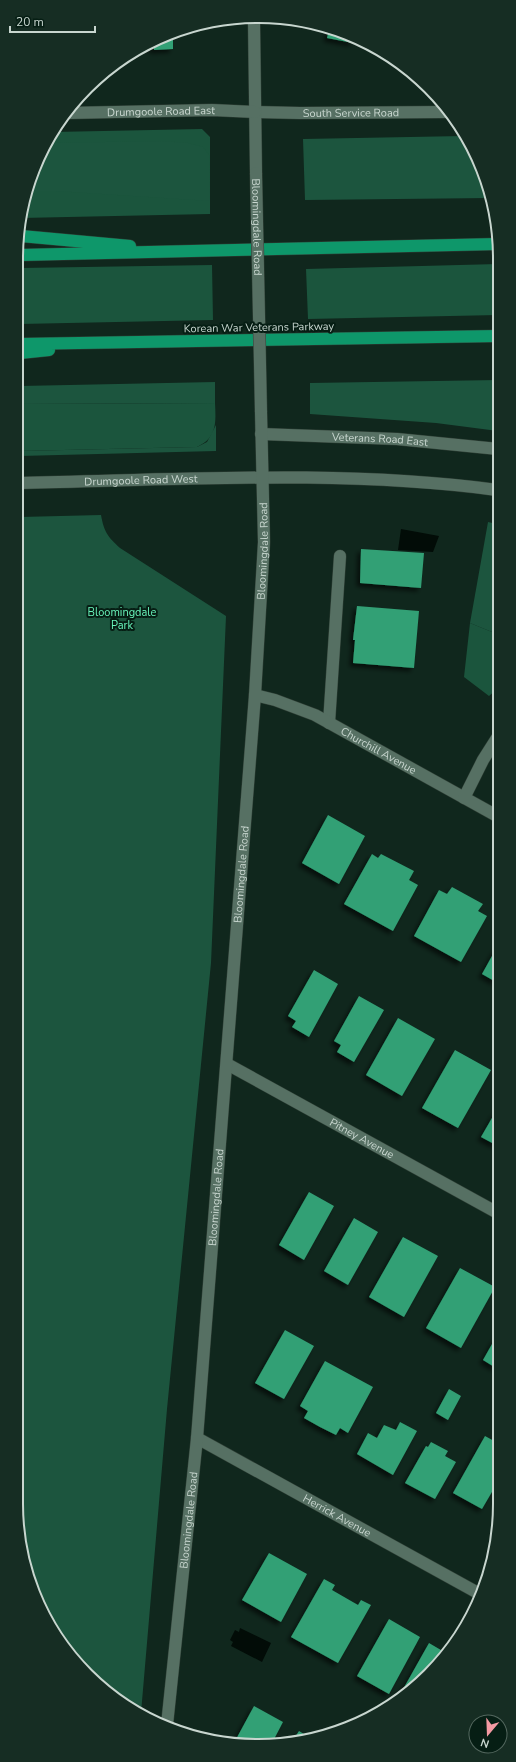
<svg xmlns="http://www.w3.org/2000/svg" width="516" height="1762" viewBox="0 0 516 1762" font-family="'Nunito Sans',sans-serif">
<defs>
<filter id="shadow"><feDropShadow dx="-3.5" dy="3.5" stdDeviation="2" flood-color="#0009"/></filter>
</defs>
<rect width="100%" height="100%" fill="#10271d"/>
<path fill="#1b553d" d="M202,129L210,137V214L21,218V211L53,132Z
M498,264V315L308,319L306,269Z
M212,265L213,320L20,324V268Z
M215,403C216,423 217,438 197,447L20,451V404Z
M470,623L497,634V689L489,696L464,677Z"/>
<path fill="#1c553e" d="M463,136L481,165L490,198L305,200L303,139Z
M161,141L188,143L203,147L209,155L210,201L56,191H29L49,143Z
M498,380V431L436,423L310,414V383Z
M215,382V403L20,404V386Z
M216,425V451L20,456V451L197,447L207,442Z
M101,515C104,532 108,537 120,548L226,616L211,963L167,1409L141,1713L76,1664L34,1596L16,1504L20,517Z
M488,522L497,524V634L470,623Z"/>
<path fill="#020c07" d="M401,529L439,536L433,552L398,550Z
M240,1628L271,1643L262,1662L231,1646L233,1642L230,1640L235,1630L239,1632Z"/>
<path fill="#32a075" filter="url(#shadow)" d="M329,30L354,39L353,43L327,38Z
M173,36V49L154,50V48H146Z
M361,549L424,553L421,588L360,583Z
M357,606L419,611L414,668L353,663L355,640H353Z
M328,815L365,836L339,884L302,863Z
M372,854L378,858L381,854L414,871L409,880L418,885L393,931L344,904Z
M452,887L483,904L478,911L487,916L461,962L414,936L439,890L447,894Z
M497,947L496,982L482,974Z
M314,970L338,984L309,1037L292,1027L296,1021L288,1016Z
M359,996L384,1010L354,1062L337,1052L341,1045L334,1041Z
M398,1018L435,1039L402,1096L366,1075Z
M455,1050L491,1070L458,1128L422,1108Z
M496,1111V1145L481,1137Z
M309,1192L334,1206L304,1260L279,1245Z
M354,1218L378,1232L348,1285L324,1271Z
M403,1237L438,1256L404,1317L369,1297Z
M460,1268L495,1287L461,1348L426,1328Z
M285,1330L314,1346L284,1399L255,1383Z
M496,1337V1368L483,1360Z
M325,1361L373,1387L348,1433L340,1428L336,1435L320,1427L304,1418L308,1411L300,1406Z
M449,1389L461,1396L448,1420L436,1413Z
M400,1422L417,1431L393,1475L357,1454L368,1433L377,1438L384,1425L396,1430Z
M485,1436L496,1442V1485L482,1509L453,1493Z
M431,1442L448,1451L445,1456L456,1462L435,1499L405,1483L426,1446L428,1447Z
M269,1553L307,1574L281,1622L242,1600Z
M324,1579L335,1585L332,1590L358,1605L361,1600L371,1605L338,1663L291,1637Z
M389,1619L420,1637L389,1694L357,1676Z
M429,1643L446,1653L405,1696L397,1700Z
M254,1706L283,1722L272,1743L242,1745L234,1743Z
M299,1731L312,1739L293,1740Z"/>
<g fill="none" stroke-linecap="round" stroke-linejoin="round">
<defs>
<path id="service" d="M329,723L340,556"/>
<g id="minor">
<path id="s1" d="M255,112L300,113L448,112"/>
<path id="s2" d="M255,695L275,700L315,715L497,816"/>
<path d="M464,798L483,760L497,738"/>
<path id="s3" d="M227,1064L496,1212"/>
<path id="s4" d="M197,1438L478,1593"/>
</g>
<g id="tertiary">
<path d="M254,21L256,173"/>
<path id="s5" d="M67,113L212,110L255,112"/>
<path id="s6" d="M261,434L397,439L498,449"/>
<path id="s7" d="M20,483C177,480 341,469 497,490"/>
<path id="s8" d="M167,1725L197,1438L255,695L264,542L261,412"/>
</g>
<path id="motorway" d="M21,236L130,246
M20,255L498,244
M20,344L498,336
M20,353L49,350"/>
</defs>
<use href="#service" stroke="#304037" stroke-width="13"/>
<use href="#minor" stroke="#304037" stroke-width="13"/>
<use href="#tertiary" stroke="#304037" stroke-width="13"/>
<use href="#motorway" stroke="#304037" stroke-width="13"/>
<use href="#service" stroke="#567063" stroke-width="12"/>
<use href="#minor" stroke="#567063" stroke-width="12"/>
<use href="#tertiary" stroke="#567063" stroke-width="12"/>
<use href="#motorway" stroke="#0e976a" stroke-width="12"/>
<defs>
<g id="tertiary-bridge">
<path id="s9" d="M256,173L261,412"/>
</g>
</defs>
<use href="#tertiary-bridge" stroke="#304037" stroke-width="13" stroke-linecap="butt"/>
<use href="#tertiary-bridge" stroke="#567063" stroke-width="12"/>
</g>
<g text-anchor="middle" stroke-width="4" stroke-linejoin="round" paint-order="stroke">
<g font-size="11" fill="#c8d6cf" stroke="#061e14">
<text dy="4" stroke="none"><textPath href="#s5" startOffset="94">Drumgoole Road East</textPath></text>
<text dy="4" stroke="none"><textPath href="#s1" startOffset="96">South Service Road</textPath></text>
<text dy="4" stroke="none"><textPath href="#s9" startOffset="54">Bloomingdale Road</textPath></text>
<text transform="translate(259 327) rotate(-1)" y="4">Korean War Veterans Parkway</text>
<text dy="4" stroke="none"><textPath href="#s6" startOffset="119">Veterans Road East</textPath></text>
<text dy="4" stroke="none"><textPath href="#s7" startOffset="121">Drumgoole Road West</textPath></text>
<text dy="4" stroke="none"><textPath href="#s8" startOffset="1178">Bloomingdale Road</textPath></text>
<text dy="4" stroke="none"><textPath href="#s2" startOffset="136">Churchill Avenue</textPath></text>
<text dy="4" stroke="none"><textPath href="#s8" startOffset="854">Bloomingdale Road</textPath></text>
<text dy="4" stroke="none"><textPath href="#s3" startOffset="154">Pitney Avenue</textPath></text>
<text dy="4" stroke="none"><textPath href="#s8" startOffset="530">Bloomingdale Road</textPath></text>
<text dy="4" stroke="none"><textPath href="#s4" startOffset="160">Herrick Avenue</textPath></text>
<text dy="4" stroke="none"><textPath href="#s8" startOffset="206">Bloomingdale Road</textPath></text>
</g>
<g font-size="11" fill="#69f5bb" stroke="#061e14">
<text x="122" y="616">Bloomingdale<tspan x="122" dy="13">Park</tspan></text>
</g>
</g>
<path d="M0 0H516V1762H0ZM258 23H258A235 235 0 0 1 493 258V1504A235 235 0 0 1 258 1739H258A235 235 0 0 1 23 1504V258A235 235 0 0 1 258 23Z" fill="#162d23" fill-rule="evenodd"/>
<path fill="none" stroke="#c8d6cf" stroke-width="2" d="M258 23H258A235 235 0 0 1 493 258V1504A235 235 0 0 1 258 1739H258A235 235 0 0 1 23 1504V258A235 235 0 0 1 258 23Z"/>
<g transform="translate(488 1734) rotate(199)"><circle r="19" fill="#061e14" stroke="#54685f"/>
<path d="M0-3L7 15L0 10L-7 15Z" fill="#f49aa3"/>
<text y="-6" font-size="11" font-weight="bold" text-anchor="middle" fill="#c8d6cf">N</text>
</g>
<path d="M10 26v6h85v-6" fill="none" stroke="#c8d6cf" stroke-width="2"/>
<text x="16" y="26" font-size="12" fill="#c8d6cf" stroke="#061e14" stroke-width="3" paint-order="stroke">20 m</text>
</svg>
